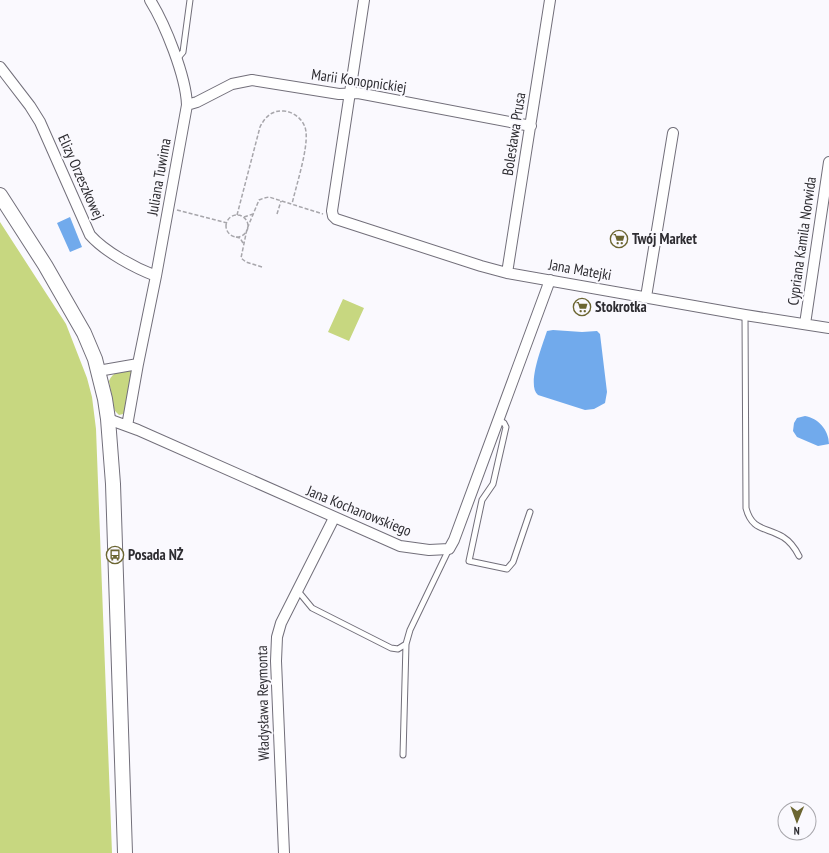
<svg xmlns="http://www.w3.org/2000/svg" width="829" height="853" viewBox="0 0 829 853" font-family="'PT Sans Narrow',sans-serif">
<rect width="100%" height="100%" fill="#faf9fe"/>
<path fill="#c7d780" d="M0,222L66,324L87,378L92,397L96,429L112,853H0Z
M343,299L364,308L349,341L328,332Z
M131,370L132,371L125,412L123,414L119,415L115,411L114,408L109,381C113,371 121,371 131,370Z"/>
<path fill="#71aaec" d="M70,217L82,247L70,252L57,223Z
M553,330L582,332L597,331L600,334L607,392L605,403L594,409L585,410L538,395C526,385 543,344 547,331Z
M805,416C818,418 829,430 829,444L818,446L797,437L793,431L794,423L797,418Z"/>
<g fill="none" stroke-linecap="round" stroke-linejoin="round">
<defs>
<path id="service" d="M177,59L183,52L190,0
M745,315L746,508C752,531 766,527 783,537C791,542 795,548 799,556
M498,420L504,423L506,427L493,484L482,500L469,561L507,569L513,562L530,512
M298,591L312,608L391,648L398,649L406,644
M403,755L406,644L410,630L449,549"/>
<path id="minor" d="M364,0L332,211L333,216L336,219L481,266L507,273L745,315L829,328
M0,67L30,106L40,122L90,235C105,252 135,268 156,276
M187,105L197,102L232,84L252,80L339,94L358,93L531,126
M507,273L550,0
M646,297L673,133
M805,324L829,162
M98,371L138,364
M108,419L138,430L400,546L429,550L449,549L454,540L550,280
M127,426L138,364L156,276L187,105C186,76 165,24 150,0
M284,853L276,661L277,637L281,623L334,518"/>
<path id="secondary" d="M0,195L45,265L84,333L95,359L105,399L108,419L113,484L125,853"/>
</defs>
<use href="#service" stroke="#726f7a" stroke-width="7"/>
<use href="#minor" stroke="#726f7a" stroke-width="12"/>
<use href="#secondary" stroke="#726f7a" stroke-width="16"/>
<path stroke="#a7a6ab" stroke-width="1.5" stroke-dasharray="4 2" stroke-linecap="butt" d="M177,210L227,223
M277,214L281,201
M237,215L260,127C265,117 272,110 284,111C295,112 305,121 306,132C308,150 296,186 292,204
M226 226a11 11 0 1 1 22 0a11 11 0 1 1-22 0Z
M244,217L253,214
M236,237L240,238L243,243
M262,267L246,262L241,258L247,229L259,200L264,198L269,197L323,214"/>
<use href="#service" stroke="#fff" stroke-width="5"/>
<use href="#minor" stroke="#fff" stroke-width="10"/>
<use href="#secondary" stroke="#fff" stroke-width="14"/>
</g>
<defs>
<symbol id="supermarket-ring" viewBox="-11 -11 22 22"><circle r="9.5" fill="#faf9fe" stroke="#6b6531" stroke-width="1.5"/><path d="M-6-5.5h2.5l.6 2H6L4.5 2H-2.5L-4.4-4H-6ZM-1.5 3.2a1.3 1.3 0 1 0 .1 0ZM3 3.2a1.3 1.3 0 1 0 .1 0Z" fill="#6b6531"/></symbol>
<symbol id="bus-ring" viewBox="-11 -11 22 22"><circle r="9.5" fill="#faf9fe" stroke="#6b6531" stroke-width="1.5"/><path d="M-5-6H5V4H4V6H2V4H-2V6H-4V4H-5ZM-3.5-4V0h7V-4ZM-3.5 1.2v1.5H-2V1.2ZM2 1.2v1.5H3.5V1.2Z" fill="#6b6531"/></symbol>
</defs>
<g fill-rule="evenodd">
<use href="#supermarket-ring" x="609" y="229" width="20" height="20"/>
<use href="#supermarket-ring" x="572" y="297" width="20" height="20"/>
<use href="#bus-ring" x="105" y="545" width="20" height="20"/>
</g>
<g text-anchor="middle" stroke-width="4" stroke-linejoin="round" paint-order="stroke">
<g font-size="15" fill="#2e2d32" stroke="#faf9fe">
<text transform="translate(359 81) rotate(8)" y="5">Marii Konopnickiej</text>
<text transform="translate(514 134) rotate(-81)" y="5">Bolesława Prusa</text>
<text transform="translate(81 177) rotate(66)" y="5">Elizy Orzeszkowej</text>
<text transform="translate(159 177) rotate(-80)" y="5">Juliana Tuwima</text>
<text transform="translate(802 241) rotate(-82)" y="5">Cypriana Kamila Norwida</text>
<text transform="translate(580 270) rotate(10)" y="5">Jana Matejki</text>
<text transform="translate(359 511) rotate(22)" y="5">Jana Kochanowskiego</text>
<text transform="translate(263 703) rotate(-91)" y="5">Władysława Reymonta</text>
</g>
<g font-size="15" font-weight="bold" fill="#2e2d32" stroke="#faf9fe" text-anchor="start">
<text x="632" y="244">Twój Market</text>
<text x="595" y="312">Stokrotka</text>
<text x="128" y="560">Posada NŻ</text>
</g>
</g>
<g transform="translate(797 821) rotate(181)"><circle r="19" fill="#faf9fe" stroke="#a8a7ac"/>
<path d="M0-3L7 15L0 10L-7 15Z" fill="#6b6531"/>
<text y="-6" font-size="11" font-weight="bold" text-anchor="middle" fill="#2e2d32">N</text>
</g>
</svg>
